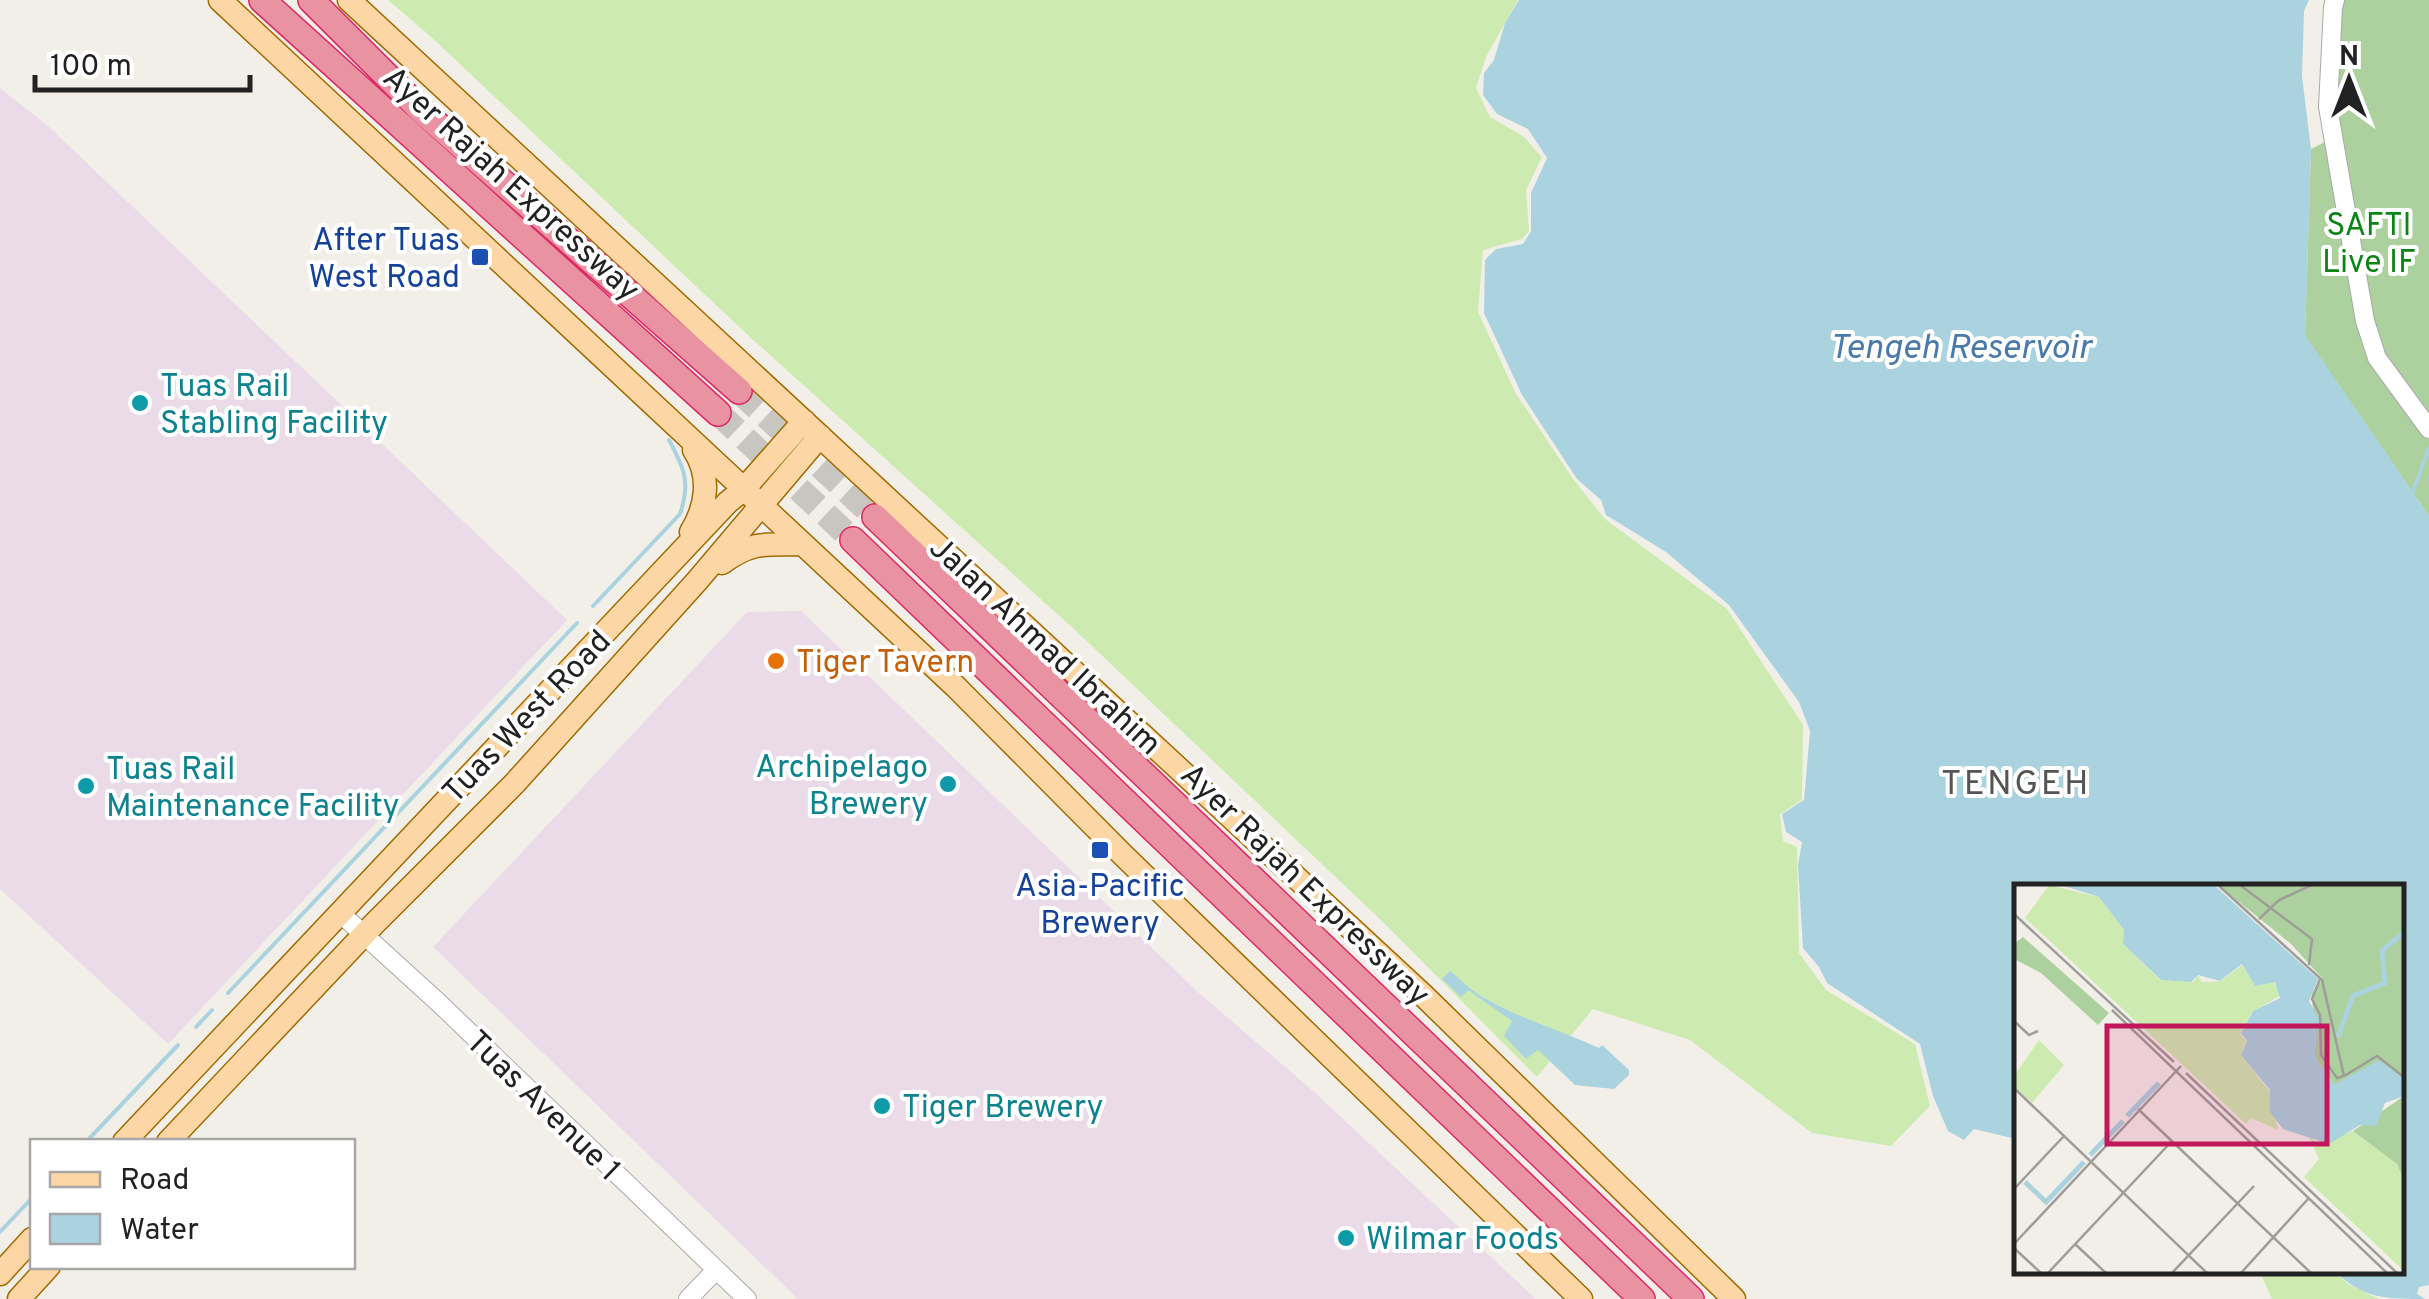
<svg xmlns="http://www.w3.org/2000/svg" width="2429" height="1299" viewBox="0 0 2429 1299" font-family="Overpass,sans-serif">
<rect width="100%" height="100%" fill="#f2efe9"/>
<path fill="#ebdbe8" d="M0,88L48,126L567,620L168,1044L0,889Z
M801,611L1199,993L1312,1090L1536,1299H798L433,947L747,612Z"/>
<path fill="#cdebb0" d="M388,0H1518L1486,57L1476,88L1490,117L1523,136L1542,157L1526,190L1529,231L1522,239L1483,250L1478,312L1515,392L1573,479L1605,519L1727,609L1803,725L1802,800L1780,814L1783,841L1797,847L1799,953L1826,990L1915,1044L1930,1106L1891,1146L1812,1133L1690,1040L1593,1009L1537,1077L1384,923L1075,630L750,337L429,35Z
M2260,1272H2336L2348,1284L2379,1299H2272Z"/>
<path fill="#add19e" d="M2342,0H2429V516L2305,336L2311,149L2339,135L2336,107Z"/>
<path fill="#aad3df" d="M1519,0H2309L2304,11L2302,76L2311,149L2305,335L2429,516V1285L2419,1287L2417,1294L2425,1299C2388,1299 2363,1299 2336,1272H2402V886H2016V1139L1974,1129L1964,1140L1948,1131L1933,1096L1920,1044L1827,983L1819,967L1803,948L1798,865L1802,842L1786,832L1782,814L1804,800L1810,731L1799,702L1729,605L1666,552L1606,515L1601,500L1577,479L1522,395L1484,313L1485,260L1496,249L1523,244L1531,231V193L1547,158L1528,129L1497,114L1483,95L1484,73L1494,60L1505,23Z
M1450,971C1462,981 1474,993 1488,1000C1523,1020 1563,1031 1599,1048L1602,1045L1629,1070V1075L1614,1089L1575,1085L1538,1050L1526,1059L1504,1036L1512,1021L1468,990L1461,997L1442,979Z"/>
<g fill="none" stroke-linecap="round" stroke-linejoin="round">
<path stroke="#aad3df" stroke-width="4" d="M2413,492L2429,448
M593,606L680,514C691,482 684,468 669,440
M228,993L577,623
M196,1027L212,1010
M86,1142L178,1045
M0,1232L32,1198"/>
<path stroke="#c8c6c1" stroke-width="25" stroke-dasharray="25 12" stroke-linecap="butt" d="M739,391L875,517
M718,413L853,540"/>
<defs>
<path id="minor" d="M2335,0L2333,7L2328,107L2365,321L2377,358L2429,429
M339,912L440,1004L747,1299
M688,1299L716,1270"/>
<path id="major" d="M220,0L955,686L1123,855L1581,1299
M349,0L1424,996L1734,1299
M691,532C707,506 711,476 694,450
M722,563C753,540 767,545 803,544
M124,1142L728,502L743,490L804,421
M168,1142L374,924L515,783L697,581L820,436
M0,1274L32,1239
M19,1299L49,1266"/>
<path id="highway" d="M262,0L718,413
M311,0L422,111L739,391
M875,517L1691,1299
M853,540L1642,1299"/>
</defs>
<use href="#minor" stroke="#a9a9a9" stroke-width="20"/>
<use href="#major" stroke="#a06b00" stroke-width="25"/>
<use href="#highway" stroke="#dc2a67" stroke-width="28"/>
<use href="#minor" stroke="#fff" stroke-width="18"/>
<use href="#major" stroke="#fcd6a4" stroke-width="22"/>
<use href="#highway" stroke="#e892a2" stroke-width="25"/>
</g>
<g fill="#1a4fb4" stroke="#fff" stroke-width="4">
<rect x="470" y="247" width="20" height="20" rx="5"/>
<rect x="1090" y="840" width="20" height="20" rx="5"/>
</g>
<g fill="#0f9aa8" stroke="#fff" stroke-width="4">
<circle cx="140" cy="403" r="10"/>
<circle cx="948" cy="784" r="10"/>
<circle cx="86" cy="786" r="10"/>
<circle cx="882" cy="1106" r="10"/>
<circle cx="1346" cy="1238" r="10"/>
</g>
<circle fill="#e8710a" stroke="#fff" stroke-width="4" cx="776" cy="661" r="10"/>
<g text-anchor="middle" stroke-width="8" stroke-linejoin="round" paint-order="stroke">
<g font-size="32" fill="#222" stroke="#fff">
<text transform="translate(512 183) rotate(42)" y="11">Ayer Rajah Expressway</text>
<text transform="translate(1046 645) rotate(43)" y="11">Jalan Ahmad Ibrahim</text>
<text transform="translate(526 716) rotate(-46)" y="11">Tuas West Road</text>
<text transform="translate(1306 884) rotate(44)" y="11">Ayer Rajah Expressway</text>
<text transform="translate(544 1105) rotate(44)" y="11">Tuas Avenue 1</text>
</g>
<g font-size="32" fill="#0c8416" stroke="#fff">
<text x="2369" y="235">SAFTI<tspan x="2369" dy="37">Live IF</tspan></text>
</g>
<g font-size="32" fill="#164399" stroke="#fff" text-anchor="end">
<text x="460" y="250">After Tuas<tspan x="460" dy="37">West Road</tspan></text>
<text x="1100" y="896" text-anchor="middle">Asia-Pacific<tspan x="1100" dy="37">Brewery</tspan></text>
</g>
<g font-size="32" fill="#0d838f" stroke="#fff" text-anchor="start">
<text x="160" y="396">Tuas Rail<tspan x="160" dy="37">Stabling Facility</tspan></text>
<text x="928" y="777" text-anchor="end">Archipelago<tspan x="928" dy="37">Brewery</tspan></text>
<text x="106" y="779">Tuas Rail<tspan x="106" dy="37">Maintenance Facility</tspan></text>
<text x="902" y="1117">Tiger Brewery</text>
<text x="1366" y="1249">Wilmar Foods</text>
</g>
<g font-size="32" fill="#c56008" stroke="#fff" text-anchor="start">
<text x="796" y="672">Tiger Tavern</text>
</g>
<g font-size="35" font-style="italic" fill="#4a7aab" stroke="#fff">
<text x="1960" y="358">Tengeh Reservoir</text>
</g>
<g font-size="35" letter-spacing="2.5" fill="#555" stroke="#fff">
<text x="2016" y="794">TENGEH</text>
</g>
</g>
<g transform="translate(2014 884)">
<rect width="390" height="390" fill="#f2efe9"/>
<path d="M35,1L85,13L110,46L109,60L146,96L179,98L184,91L188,98L207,97L228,81L241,102L260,98L267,111L238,128L226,150L232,157L227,171L256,208L264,246L237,234L232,240L11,34ZM25,156L50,181L18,219L0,202V192ZM339,247L383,280L390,296V387L290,293L305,275L295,253L305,259Z" fill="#cdebb0"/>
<path d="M204,1H390V195L335,194L320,201L301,173L298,109L309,95L276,59ZM9,53L95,129L84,141L27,89L0,75V60ZM390,212V296L383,280L339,247Z" fill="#add19e"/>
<path d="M47,1H200L304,95L295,117L305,136L301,173L320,201L365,176L390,195V212L371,219L362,242L346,241L315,260L269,245L256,228V206L227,171L233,157L227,149L239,127L266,114L261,98L241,102L228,80L206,97L184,91L177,98L147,96L109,60L110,46L85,13Z" fill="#aad3df"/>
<path fill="none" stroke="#aad3df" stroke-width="5" d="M324,153L339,112L371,99L368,67L390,48M113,232L145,199M76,271L109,237M11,298L32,318L70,278"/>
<path fill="none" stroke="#9f9d99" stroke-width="2.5" d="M204,1L308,96L330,192M226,1L298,55L295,81M0,30L160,178M245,35L265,16L298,1M306,95L298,115L306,131L307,171L323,194L330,192M98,126L373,389M0,137L15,151L24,147M172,189L383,389M330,192L363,172L390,193M0,204L193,389M124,225L297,389M0,305L50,252M0,360L167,182M61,360L92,389M0,364L27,389M34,389L158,257M158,389L240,302M227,389L294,315"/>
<path fill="#c2185b" fill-opacity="0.15" stroke="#c2185b" stroke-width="5" d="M93,142H313V260H93Z"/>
<rect width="390" height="390" fill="none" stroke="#222" stroke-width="5"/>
</g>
<rect x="30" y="1139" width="325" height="130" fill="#ffffff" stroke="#a7a7a7" stroke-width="2.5"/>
<rect x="50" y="1172" width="50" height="15" fill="#fcd6a4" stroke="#a7a7a7" stroke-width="2.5"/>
<text x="120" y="1189" font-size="30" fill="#222222">Road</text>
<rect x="50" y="1214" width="50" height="30" fill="#aad3df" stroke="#a7a7a7" stroke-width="2.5"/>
<text x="120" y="1239" font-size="30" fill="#222222">Water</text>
<g transform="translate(2349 80)" stroke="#ffffff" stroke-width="8" paint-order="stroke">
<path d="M0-8L18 38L0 25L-18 38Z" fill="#222222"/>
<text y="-15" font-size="28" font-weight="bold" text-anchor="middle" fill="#222222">N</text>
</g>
<path d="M35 75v15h215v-15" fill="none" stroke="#222222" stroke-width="5"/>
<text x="50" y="75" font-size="30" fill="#222222" stroke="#ffffff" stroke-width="8" paint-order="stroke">100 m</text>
</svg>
